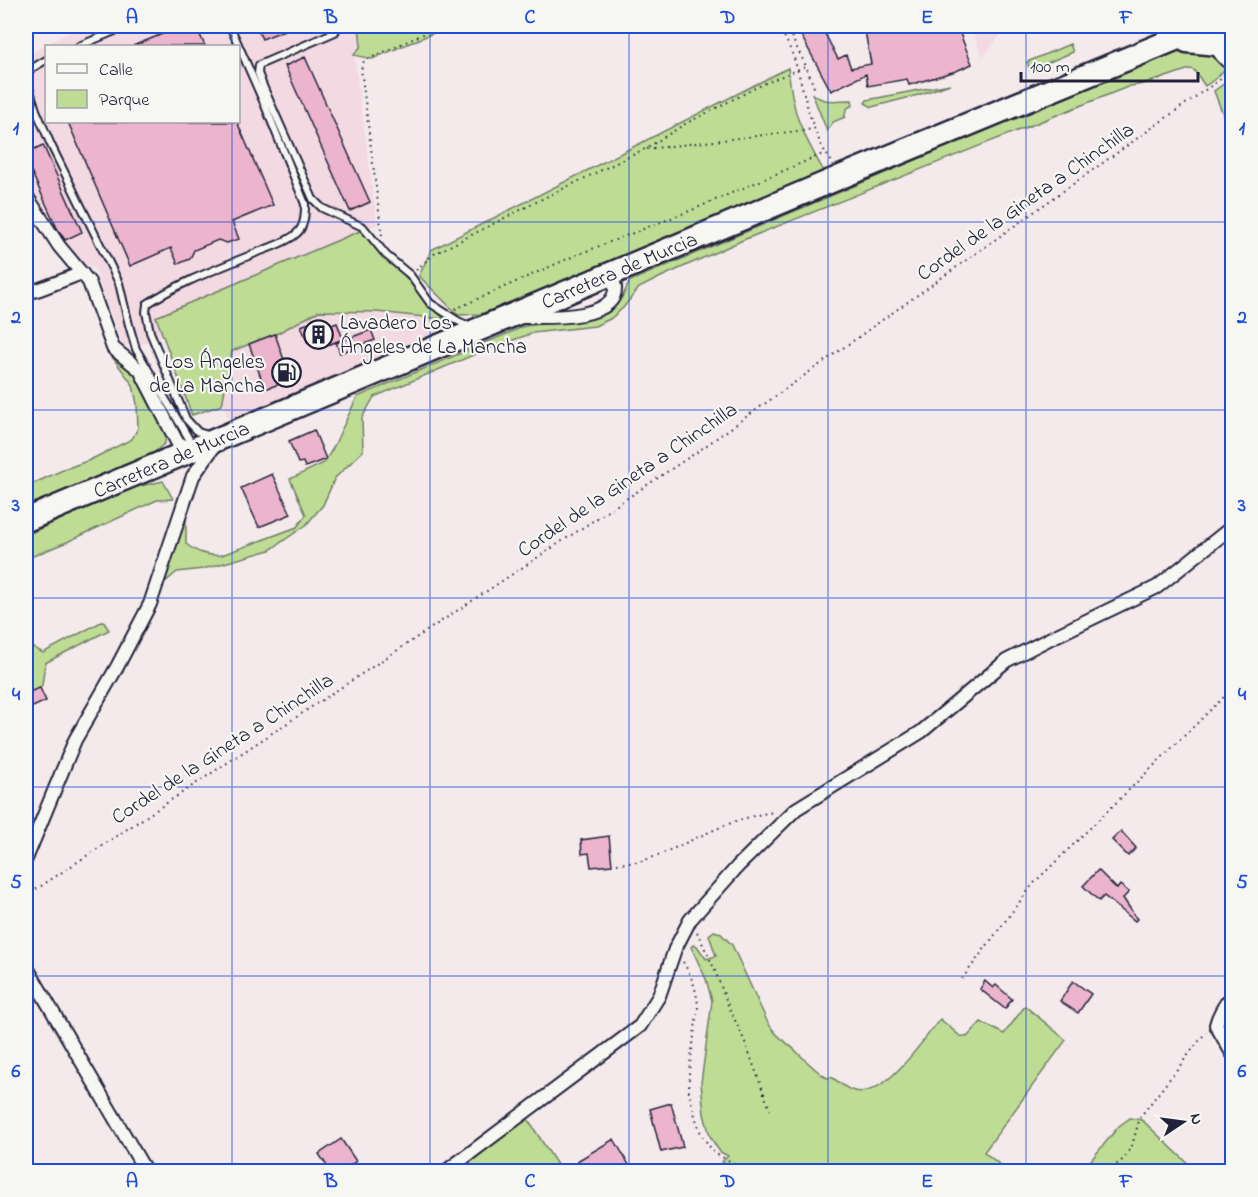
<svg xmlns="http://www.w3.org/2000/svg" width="1258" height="1197" viewBox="0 0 1258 1197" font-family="'Indie Flower',sans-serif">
<rect width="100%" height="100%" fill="#f4e9eb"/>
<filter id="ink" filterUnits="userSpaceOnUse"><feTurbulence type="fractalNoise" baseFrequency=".0167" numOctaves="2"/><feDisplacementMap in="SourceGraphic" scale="12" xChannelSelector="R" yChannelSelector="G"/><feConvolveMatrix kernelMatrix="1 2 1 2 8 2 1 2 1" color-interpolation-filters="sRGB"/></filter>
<g filter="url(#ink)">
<path fill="#f2d9e2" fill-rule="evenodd" d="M80,26H359L361,46L354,55L377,224L156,317L162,335L131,349L129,345L123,347L94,268L81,264L63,241L38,197L26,183V56ZM46,46H238V122H46Z
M992,26L1002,33L983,57L973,32Z
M319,311L377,312L444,319L452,327L231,422L222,405L232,351Z"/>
<path fill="#bedc94" stroke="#707f68" stroke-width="1.5" d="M359,26H450L372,59L354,55L361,46Z
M1070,44L1073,52L1030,70L1027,62Z
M1193,50L1208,54L1227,68L1215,79L1205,86L1194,70L1190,69C1170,75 1150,84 1130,86L743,240L663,276L639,288L623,308L610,319L595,326L533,333L485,350L374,397L362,418L363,451L335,478L323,505L306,525L270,550L203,569L177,572L165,582C169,560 173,538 186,519V544C198,553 207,556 222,555L297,527L306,515L290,479L324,463L333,448L357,397L525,326L593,317L609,312L622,297L630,281L1161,56L1177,51Z
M788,68C790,85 793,108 800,124C807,142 817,159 826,175L481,314L458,315L419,276L431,250Z
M1232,78V138L1214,91Z
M950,84L918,95L872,107L865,103L867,100Z
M812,93C823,104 837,100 852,100L853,105C846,108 845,110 845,117L833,122L827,131Z
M360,231L402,273L444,319L377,312L319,311L278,333L232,351L222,405L192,415L156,317Z
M105,345L140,378L166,433L165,443L148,458L26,511V489L30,485L65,469L90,460L132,439L138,428L137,404L133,385L107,350Z
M163,481L173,499L157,500L67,542L26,559V535L131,488Z
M103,621L109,630L45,663L42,685L40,688L26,693V643L43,653Z
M714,931L720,933L732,945L766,1019C775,1037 785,1040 798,1053C807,1062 816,1071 827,1078L831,1077C838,1081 846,1089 854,1091C885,1099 923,1040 940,1019L960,1036L967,1037L981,1022L1004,1034L1025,1006L1066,1040L984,1152L1008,1171L737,1172L736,1169L722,1162L728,1156L720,1152L716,1146L710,1136L704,1114L701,1083L712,1001L706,979L691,947L693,945L697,946L706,959L716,956L709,935Z
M527,1118L561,1171L457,1172Z
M1130,1118L1142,1120L1196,1171H1082L1119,1126Z"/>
<path fill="#ecb5cd" stroke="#22223b" stroke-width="1.5" d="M182,26H196L205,46H133Z
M256,26H295L262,39Z
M796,26H821L838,59L846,55L851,68L871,64L864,26H957L972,64L956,71L909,85L907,79L868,86L866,74L831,91Z
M305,57L370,202L350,211L285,66Z
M68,122H237L273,205L232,222L239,239L227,243L218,240L194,250L190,259L178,264L171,248L130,266Z
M43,145L82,232L65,240L57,228L26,160V153Z
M320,319L323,328L337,323L343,339L320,348L317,340L308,343L301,326Z
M371,330L375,340L340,353L336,343Z
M275,334L291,380L265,389L249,344Z
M314,430L326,459L305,467L303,462L298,463L289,441Z
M272,474L291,514L259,527L241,488Z
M40,688L46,701L26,710V693Z
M1121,831L1136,848L1128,856L1112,840Z
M609,836L612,865L591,867L589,853L582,854L581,840Z
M1098,870L1117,889L1120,885L1129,892L1123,898L1137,919L1135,921L1104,896L1099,901L1083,886Z
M985,981L993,988L996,985L1012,999L1005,1009L980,989Z
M1073,981L1091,994L1078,1013L1060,1001Z
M671,1103L683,1147L661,1152L650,1109Z
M341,1139L356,1161L341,1172H331L319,1154Z
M614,1139L629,1165L617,1172H583L577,1161Z"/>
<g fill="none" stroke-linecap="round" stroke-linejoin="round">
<defs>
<path id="lane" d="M338,26L335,32L259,65L258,73L263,86L313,199L322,208L363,227L386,255L410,275L430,303L458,321L469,326
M79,46L127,26
M46,60L29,70L27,81L36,110L51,145L119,283L129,325L136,349L192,444
M208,435L198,432L186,419L150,332L146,312L147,304C182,281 220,268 258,252C269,248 287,242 296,234C305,227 305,214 305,204L264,103L230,26"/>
<path id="street" d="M26,195L59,246L89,282L113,348L140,370L177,442L192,450
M26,293L40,289L82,273
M523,317C544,317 616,321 615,288C615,283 612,278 610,274
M26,859L75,740L117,667L150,604L193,476L215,445
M26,966L146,1172
M1232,996C1224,1005 1219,1013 1216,1025L1232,1053
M445,1172L640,1026L659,996L675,949L690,920L738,866L796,809L921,732L1006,661L1051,638L1157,587L1232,527"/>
<path id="primary" d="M1214,26C1217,40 1220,51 1232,60"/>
<path id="highway" d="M1180,37L1187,41L1218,44
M26,520L843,176L1180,37L1185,31L1194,26"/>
</defs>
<use href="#lane" stroke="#22223b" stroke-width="10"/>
<use href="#street" stroke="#22223b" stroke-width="16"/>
<use href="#primary" stroke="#22223b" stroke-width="24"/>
<use href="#highway" stroke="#22223b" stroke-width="27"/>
<path stroke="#22223b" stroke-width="2" stroke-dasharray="1.5 4.5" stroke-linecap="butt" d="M779,26C785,38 792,51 796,65C806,97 811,135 832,162
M786,26L806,66L815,90
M647,149L814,129
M382,235L361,69L364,61L441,26
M416,270L434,254L546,197L645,149L685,124L763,84L806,66
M455,309L574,256L692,210L825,153
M617,864C626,863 636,863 645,860C688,845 729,817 775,812
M26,896L697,452L1222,78L1225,74
M697,932L714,968L728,1005L745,1042L770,1110
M683,962C692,977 697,990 698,1007L689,1072V1094L695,1116L701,1134L714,1153L743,1168L746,1172
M962,979L1033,884L1232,689
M1107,1172L1125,1158L1133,1142L1140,1117L1206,1032"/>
<use href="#lane" stroke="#f6f6f2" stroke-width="6"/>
<use href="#street" stroke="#f6f6f2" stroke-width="12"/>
<use href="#primary" stroke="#f6f6f2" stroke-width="20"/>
<use href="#highway" stroke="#f6f6f2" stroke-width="22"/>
</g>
</g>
<path fill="none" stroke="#1d4ed8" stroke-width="1.5" stroke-opacity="0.55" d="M232,26V46M430,26V1172M629,26V1172M828,26V1172M1026,26V1172M232,122V1172M26,222H1232M26,410H1232M26,598H1232M26,787H1232M26,976H1232"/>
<defs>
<symbol id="building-ring" viewBox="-11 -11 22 22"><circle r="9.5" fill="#f6f6f2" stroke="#22223b" stroke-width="1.5"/><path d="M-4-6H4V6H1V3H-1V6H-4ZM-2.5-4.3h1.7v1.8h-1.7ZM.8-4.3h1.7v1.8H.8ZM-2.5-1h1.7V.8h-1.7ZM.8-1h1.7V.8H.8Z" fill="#22223b"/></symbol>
<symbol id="fuel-ring" viewBox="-11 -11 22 22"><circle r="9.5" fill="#f6f6f2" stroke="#22223b" stroke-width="1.5"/><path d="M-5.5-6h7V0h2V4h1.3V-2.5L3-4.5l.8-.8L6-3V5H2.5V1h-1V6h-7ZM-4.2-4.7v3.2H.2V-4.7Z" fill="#22223b"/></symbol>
</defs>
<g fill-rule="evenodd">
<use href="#building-ring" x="302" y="318" width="33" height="33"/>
<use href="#fuel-ring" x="270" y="356" width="33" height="33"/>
</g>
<g text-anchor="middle" stroke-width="4.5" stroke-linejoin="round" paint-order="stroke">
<g font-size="21" fill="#22223b" stroke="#f6f6f2">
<text transform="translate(1025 201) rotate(-35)" y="7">Cordel de la Gineta a Chinchilla</text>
<text transform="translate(619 270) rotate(-23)" y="7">Carretera de Murcia</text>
<text transform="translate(171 459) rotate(-23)" y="7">Carretera de Murcia</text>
<text transform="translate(627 479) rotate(-34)" y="7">Cordel de la Gineta a Chinchilla</text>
<text transform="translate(222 748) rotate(-33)" y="7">Cordel de la Gineta a Chinchilla</text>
</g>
<g font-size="21" fill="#22223b" stroke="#f6f6f2" text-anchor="start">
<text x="340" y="329">Lavadero Los<tspan x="340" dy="24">Ángeles de La Mancha</tspan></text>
<text x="265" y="368" text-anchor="end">Los Ángeles<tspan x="265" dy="24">de La Mancha</tspan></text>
</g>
</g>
<rect width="1258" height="1197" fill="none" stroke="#f6f6f2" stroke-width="66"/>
<rect x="45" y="45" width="195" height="78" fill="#f6f6f2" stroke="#a1a1a9" stroke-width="1.5"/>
<rect x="57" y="64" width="30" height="9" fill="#f6f6f2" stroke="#a1a1a9" stroke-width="1.5"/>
<text x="99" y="75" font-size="18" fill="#22223b">Calle</text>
<rect x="57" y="90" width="30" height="18" fill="#bedc94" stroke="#a1a1a9" stroke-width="1.5"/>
<text x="99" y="105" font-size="18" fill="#22223b">Parque</text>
<g transform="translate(1183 1122) rotate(77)" stroke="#f6f6f2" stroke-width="4.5" paint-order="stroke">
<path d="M0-4.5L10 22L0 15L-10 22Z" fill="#22223b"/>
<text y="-9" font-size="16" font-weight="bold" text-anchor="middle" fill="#22223b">N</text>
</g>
<path d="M1021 72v9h177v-9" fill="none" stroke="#22223b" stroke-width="3"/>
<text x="1030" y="72" font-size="18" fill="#22223b" stroke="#f6f6f2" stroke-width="4.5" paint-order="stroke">100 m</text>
<rect x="33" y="33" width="1192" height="1131" fill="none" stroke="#1d4ed8" stroke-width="2"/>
<g font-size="20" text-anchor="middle" font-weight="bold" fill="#1d4ed8">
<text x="132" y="23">A</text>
<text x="331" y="23">B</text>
<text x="530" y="23">C</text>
<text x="728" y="23">D</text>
<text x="927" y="23">E</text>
<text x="1126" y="23">F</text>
<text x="16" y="134">1</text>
<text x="1242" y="134">1</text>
<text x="16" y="323">2</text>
<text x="1242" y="323">2</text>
<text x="16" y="511">3</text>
<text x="1242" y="511">3</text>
<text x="16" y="700">4</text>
<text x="1242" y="700">4</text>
<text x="16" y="888">5</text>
<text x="1242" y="888">5</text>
<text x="16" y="1077">6</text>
<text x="1242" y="1077">6</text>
<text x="132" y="1187">A</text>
<text x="331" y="1187">B</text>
<text x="530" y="1187">C</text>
<text x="728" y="1187">D</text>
<text x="927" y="1187">E</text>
<text x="1126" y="1187">F</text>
</g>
</svg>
